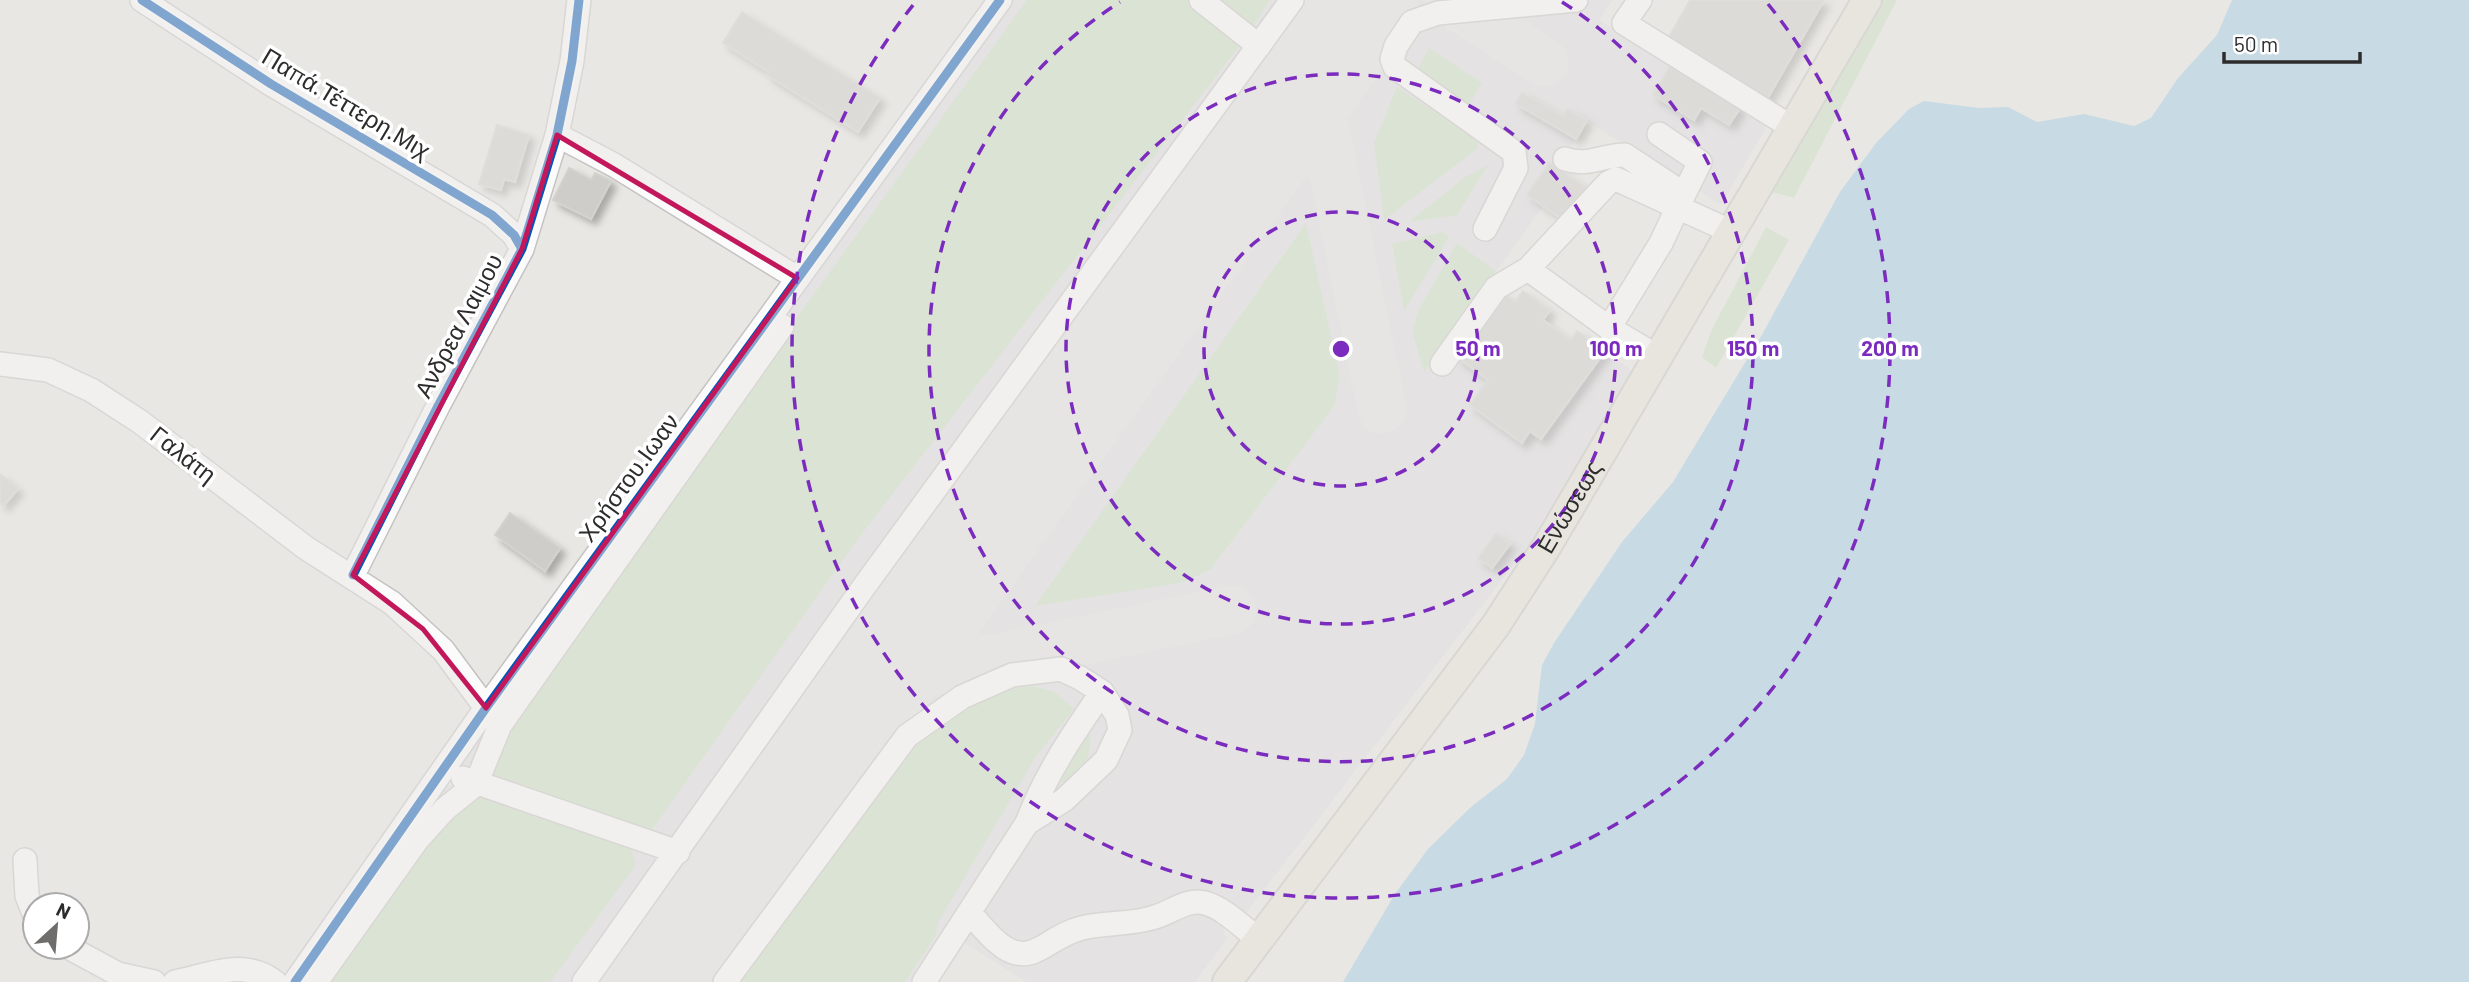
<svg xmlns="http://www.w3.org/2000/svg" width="2469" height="982" viewBox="0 0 2469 982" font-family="Barlow,sans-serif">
<defs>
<filter id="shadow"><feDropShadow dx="5.5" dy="5.5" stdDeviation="3.5" flood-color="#0004"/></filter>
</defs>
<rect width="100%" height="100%" fill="#e9e7e3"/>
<path fill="#dddce0" d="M1006,0H1613L1599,20L1767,126L1721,205L1587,121L1558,167L1586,187L1543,206L1489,282L1515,302L1523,291L1550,310L1543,320L1571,340L1577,331L1632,371L1530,543L1240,921L1221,922L1227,939L1195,982H1026L961,940L931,982H307L445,786L455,785L465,770L462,762Z"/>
<path fill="#cae1c0" d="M1027,0H1188L1241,44L857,540L649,834L492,779L489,763L493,750L716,429Z
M1214,0H1270L1251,29Z
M1878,0H1897L1794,198L1771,192Z
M1429,48L1482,83L1468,106L1418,69Z
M1397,87L1477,140L1478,148L1384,220L1374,143Z
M1488,165L1457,215L1409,222L1465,177Z
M1306,223L1340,377L1334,406L1210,570L1180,583L1035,606Z
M1766,227L1789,240L1716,368L1702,357L1712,329Z
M1442,232L1449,237L1404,311L1392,244Z
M1457,243L1496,271L1424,372L1412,330L1419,309Z
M1014,681L1055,692L1074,709L1035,758L939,921L935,937L905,982H740L933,723L969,703L1007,691Z
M1088,725C1094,749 1088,760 1075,780L1059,783L1040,795Z
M479,793L631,848L636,865L550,982H322L422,843Z"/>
<path fill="#9fc9e2" d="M2232,0H2469V982H1343L1395,894L1428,849L1471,807L1507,779L1524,755L1535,724L1542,665L1554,643L1622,542L1673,482L1763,333L1840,192L1876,143L1909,109L1924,101L1979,108L2008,107L2037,122L2084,114L2134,126L2151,118L2178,78L2217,35Z"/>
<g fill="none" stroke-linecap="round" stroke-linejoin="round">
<path stroke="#e4e2e2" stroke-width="49" d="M1448,0L1544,62
M1331,35L1318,76L1321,110L1382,409
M1261,133C1295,125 1316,129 1330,165
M930,596C909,639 926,665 974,663
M859,695L903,677L1232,610"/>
<path stroke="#e4e2e2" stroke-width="124" d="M653,982L1356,0"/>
</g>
<path fill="#cecdca" stroke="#d4d2cf" stroke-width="2" filter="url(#shadow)" d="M1690,0H1824L1766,101L1665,44Z
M742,12L880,98L858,132L767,75L769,72L723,43Z
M1671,65L1740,108L1729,125L1701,108L1694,120L1653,95Z
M1522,93L1563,116L1567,109L1587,120L1576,139L1516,104Z
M497,125L529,135L515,182L504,179L501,190L479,184Z
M1549,163L1586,187L1564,220L1527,195Z
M569,168L591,180L595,173L611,181L591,219L553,200Z
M1523,291L1550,310L1543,320L1571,340L1577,331L1605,351L1541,439L1530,431L1522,443L1470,405L1488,380L1457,357L1503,293L1515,302Z
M0,474L18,489L3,506L0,503Z
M510,513L560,548L545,571L495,535Z
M1496,534L1510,544L1492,568L1478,558Z"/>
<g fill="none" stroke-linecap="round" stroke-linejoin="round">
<defs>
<path id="minor" d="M142,0L271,84L492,215L514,235L522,249
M1201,0L1259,46
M1640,0L1624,23L1793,128
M1659,134L1700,162L1684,194
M557,135L614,165L797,278
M1565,159C1588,167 1602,155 1625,155L1684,194L1661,243L1609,328
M1485,229L1516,168L1514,152L1395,67L1392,59L1396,46L1412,22L1438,13L1576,0
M1658,357L1609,328L1528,269L1608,183L1616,179L1732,232
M0,364L48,370L91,390L139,421L306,548L392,603L443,650L486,708
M1442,364L1496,288L1528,269
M353,575L438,406L522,249L557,135L572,61L579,0
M463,778L678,852
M1027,823C1045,775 1073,734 1102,692
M25,860L27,896L35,916
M970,913C987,932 1010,966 1039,949C1054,941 1065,932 1082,928C1106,922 1132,925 1155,917C1172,912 1188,898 1205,903C1224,908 1242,927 1258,939
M68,947L118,974L154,982
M175,982C210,975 244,958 275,982
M295,982L486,708L1000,0
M316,982L417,840L445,809L476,784L500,725L782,326
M584,982L863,588L1292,0
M725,982L907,736L962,697L1012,675L1061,669L1080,678L1102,692L1117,715L1120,730L1106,760L1064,800L1027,823L924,982"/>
<g id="major">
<path id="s1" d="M1227,982L1496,625L1547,546L1867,0"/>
</g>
</defs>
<use href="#minor" stroke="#c4c3c2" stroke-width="26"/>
<use href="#major" stroke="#c5c4c2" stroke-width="32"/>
<use href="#minor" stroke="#fcfbfb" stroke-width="23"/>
<use href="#major" stroke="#e5e3d6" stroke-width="28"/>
<defs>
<path id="cycleway" d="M142,0L271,84L492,215L514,235L522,249
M353,575L438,406L522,249L557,135L572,61L579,0
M295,982L486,708L1000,0"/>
</defs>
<use href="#cycleway" stroke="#fff" stroke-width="13"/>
<use href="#cycleway" stroke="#0057b8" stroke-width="9"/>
</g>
<path d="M0 0H2469V982H0ZM557,135L797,278L486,708L423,629L353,575L522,249Z" fill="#e9e7e3" fill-opacity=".55" fill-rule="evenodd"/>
<path fill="none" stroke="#c2185b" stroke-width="5" stroke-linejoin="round" d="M557,135L797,278L486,708L423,629L353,575L522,249Z"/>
<g fill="none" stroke="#7b2cbf" stroke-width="3.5" stroke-dasharray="12 9">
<circle cx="1341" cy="349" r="137"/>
<circle cx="1341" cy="349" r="275"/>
<path d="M1562 2A412 412 0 1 1 1120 2"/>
<path d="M1768 4A549 549 0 1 1 914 4"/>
</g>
<g text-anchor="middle" stroke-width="7" stroke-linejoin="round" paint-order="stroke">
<g font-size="24" fill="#2c2c2c" stroke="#fff">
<text transform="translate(346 104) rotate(31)" y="8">Παπά.Τέττερη.Μιχ</text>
<text transform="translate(459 326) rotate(-62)" y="8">Ανδρεα Λαιμου</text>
<text transform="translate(183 455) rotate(38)" y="8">Γαλάτη</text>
<text transform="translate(629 478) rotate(-54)" y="8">Χρήστου.Ιωαν</text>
<text dy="8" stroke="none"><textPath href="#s1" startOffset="586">Ενώσεως</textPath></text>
</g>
</g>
<circle cx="1341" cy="349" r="10" fill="#7b2cbf" stroke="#fff" stroke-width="3.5"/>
<g font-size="21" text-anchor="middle" font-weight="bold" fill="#7b2cbf" stroke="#fff" stroke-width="7" stroke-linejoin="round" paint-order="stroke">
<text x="1478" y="356">50 m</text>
<text x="1616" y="356">100 m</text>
<text x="1753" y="356">150 m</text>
<text x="1890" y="356">200 m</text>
</g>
<g transform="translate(56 926) rotate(26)"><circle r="33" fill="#ffffff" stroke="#ababab" stroke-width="2"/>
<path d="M0-5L12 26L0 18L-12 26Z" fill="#6e6d6c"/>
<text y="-10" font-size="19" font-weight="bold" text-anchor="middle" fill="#2c2c2c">N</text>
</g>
<path d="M2224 52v10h136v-10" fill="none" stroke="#2c2c2c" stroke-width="3.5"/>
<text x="2234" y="52" font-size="21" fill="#2c2c2c" stroke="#ffffff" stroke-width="5" paint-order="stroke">50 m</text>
</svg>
